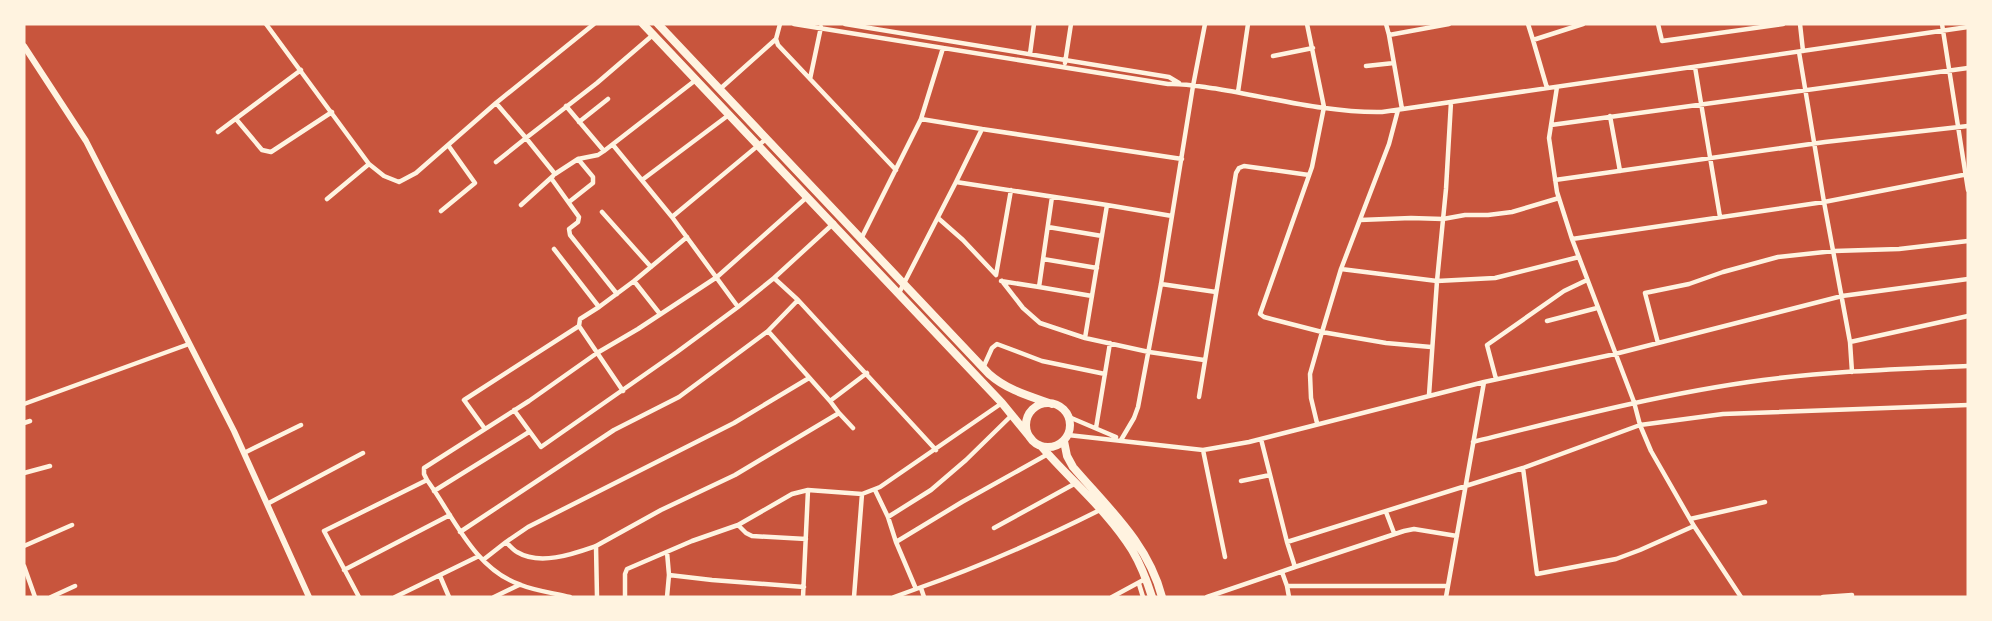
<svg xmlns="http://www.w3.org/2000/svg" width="1992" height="621" viewBox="0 0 1992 621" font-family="Georgia,serif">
<rect width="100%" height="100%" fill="#c8553d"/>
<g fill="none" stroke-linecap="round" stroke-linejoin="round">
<path stroke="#fff3e0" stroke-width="4.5" d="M266,24L369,164L384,176L399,182L416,173L496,103
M594,24L496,103L526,138L597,83L654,34
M780,24L776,39L778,45L896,170
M794,24L1168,84C1185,83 1202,87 1218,89C1273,98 1327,113 1382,112L1968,27
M845,24L1169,77L1179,83
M1307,24L1324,107L1312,167L1260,314L1264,317L1322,332L1310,374L1311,398L1317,423
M1386,24L1389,35
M1528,24L1533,40
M1658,24L1662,41L1783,24
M1800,24L1803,51
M1942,24L1968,190
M943,48L921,119L982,129L956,182L1107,205
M1799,52L1824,202L1850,342
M1030,54L1034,24
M1273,56L1313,48
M1065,63L1071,24
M1366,66L1394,63
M1695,67L1720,217
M810,79L821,27
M1557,87L1549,138L1557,192L1572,239L1634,402L1640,425L1723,414L1968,405
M1547,88L1533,40L1583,24
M720,89L776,39
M1238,92L1248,24
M1451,102L1446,189L1437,281L1495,278L1579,257
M566,106L604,151
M1402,109L1389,35L1449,24
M1398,110L1389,144L1341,269L1437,281L1429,395
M1610,116L1620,171
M236,119L262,150L271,152L332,112
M579,122L608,99
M1551,125L1968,68
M982,129L1182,159
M218,132L301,70
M613,145L672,217L738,307L774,278
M496,162L526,138L555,174L578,159L598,155L604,151L697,79
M551,178L579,217L578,222L569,229L570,235L617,294
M642,180L730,114
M1555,180L1825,142L1968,126
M327,199L369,164
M569,202L593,183V177L578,159
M521,205L553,176
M441,211L475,183L448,145
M602,212L651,267
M1172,216L1107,205L1085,338L1149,352L1204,360
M672,217L766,139
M938,218L963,240L996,275L1011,190
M1360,220L1411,218L1443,219L1465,215H1488L1512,212L1559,198
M834,223L774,278L798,300L936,450
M1048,227L1102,236
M861,239L921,119
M1572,239L1824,202L1968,174
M554,249L599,307L634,281L687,237
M1043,259L1097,268
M1341,269L1322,332L1386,343L1431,347
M634,281L660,314
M1001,281L1039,287L1052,197
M1002,281L1023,308L1040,323L1085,338
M1161,284L1216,292
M1039,287L1092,296
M899,293L956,182
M1547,321L1597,308
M579,326L580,319L599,307
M768,331L830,401
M1658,343L1645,293L1689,284L1723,272L1778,257L1834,251L1899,249L1968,241
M983,368L992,348L997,344L1042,361L1105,374
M1852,372L1850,342L1968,316
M1496,379L1487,345L1564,291L1587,280
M1199,397L1236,173L1239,168L1244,166L1309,175
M24,404L189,344
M514,410L541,447L677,352L738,307
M839,413L853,428
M1069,417L1116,437
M24,423L30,421
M1096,428L1110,343
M485,429L464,400L579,326L623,391
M1068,435L1203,450L1249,442L1484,382
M1261,439L1287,542L1295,567L1404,531L1414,529L1457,536
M1121,440L1134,418L1138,407L1161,284L1193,86L1205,24
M1473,442C1569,418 1665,393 1763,380C1831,371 1900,369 1968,366
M1203,450L1225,557
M244,453L301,425
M1523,468L1537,574L1616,559L1640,550L1694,526
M24,473L50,466
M1241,481L1270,475
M875,490L888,517L931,490L966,460L1012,415
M434,491L529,432
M267,504L363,453
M1386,512L1394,533
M888,517L896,542L916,589C979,567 1040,540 1100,510
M1690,519L1765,502
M738,525L746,533L752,536L806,539
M994,528L1076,483
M460,532L614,430L679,397L768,331L798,300
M506,542L528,527L734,423L809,378
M896,542L962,502L1048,454
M1287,542L1523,468L1640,425L1651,451L1694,526L1741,597
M24,546L72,525
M483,560L506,542C509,545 513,550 517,552C540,566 573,554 596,546
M24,566L35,597
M344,570L450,515
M1282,572L1287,586H1448
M669,575L712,580L804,587
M440,576L449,597
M1139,584L1143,597
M1287,586L1289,597
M921,588L924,597
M51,597L75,586
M359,597L324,531L427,480
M395,597L479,556
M494,597L519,585
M570,597C554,593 536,591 521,585C474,569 454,517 427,480L424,474V468L529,401L597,353L638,329L717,277L807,197
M597,597L596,546L661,510L735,475L839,413L830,401L867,373
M625,597V574L627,569L692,541L738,525L792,494L808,490L862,494
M667,597L669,575L667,552
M803,597L808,490
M854,597L862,494L880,487L1002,403
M894,597L916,589
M1112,597L1147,578
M1207,597L1295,567
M1446,597L1484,382L1615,354L1842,296L1968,279
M1823,597L1852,595"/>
<path stroke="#fff3e0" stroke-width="6" d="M24,46L86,141L234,431L309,597"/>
<path stroke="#fff3e0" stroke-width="8" d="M643,24L1002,403L1033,441
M658,24L989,374C1007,390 1029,396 1052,404
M1026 425a22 22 0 1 1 44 0a22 22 0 1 1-44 0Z
M1064,441L1067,456L1073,467C1108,508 1148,543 1162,597
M1041,446C1071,481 1108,511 1132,550C1141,565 1147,581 1152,597"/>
</g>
<rect width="1992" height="621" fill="none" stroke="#fff3e0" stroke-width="51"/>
</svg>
